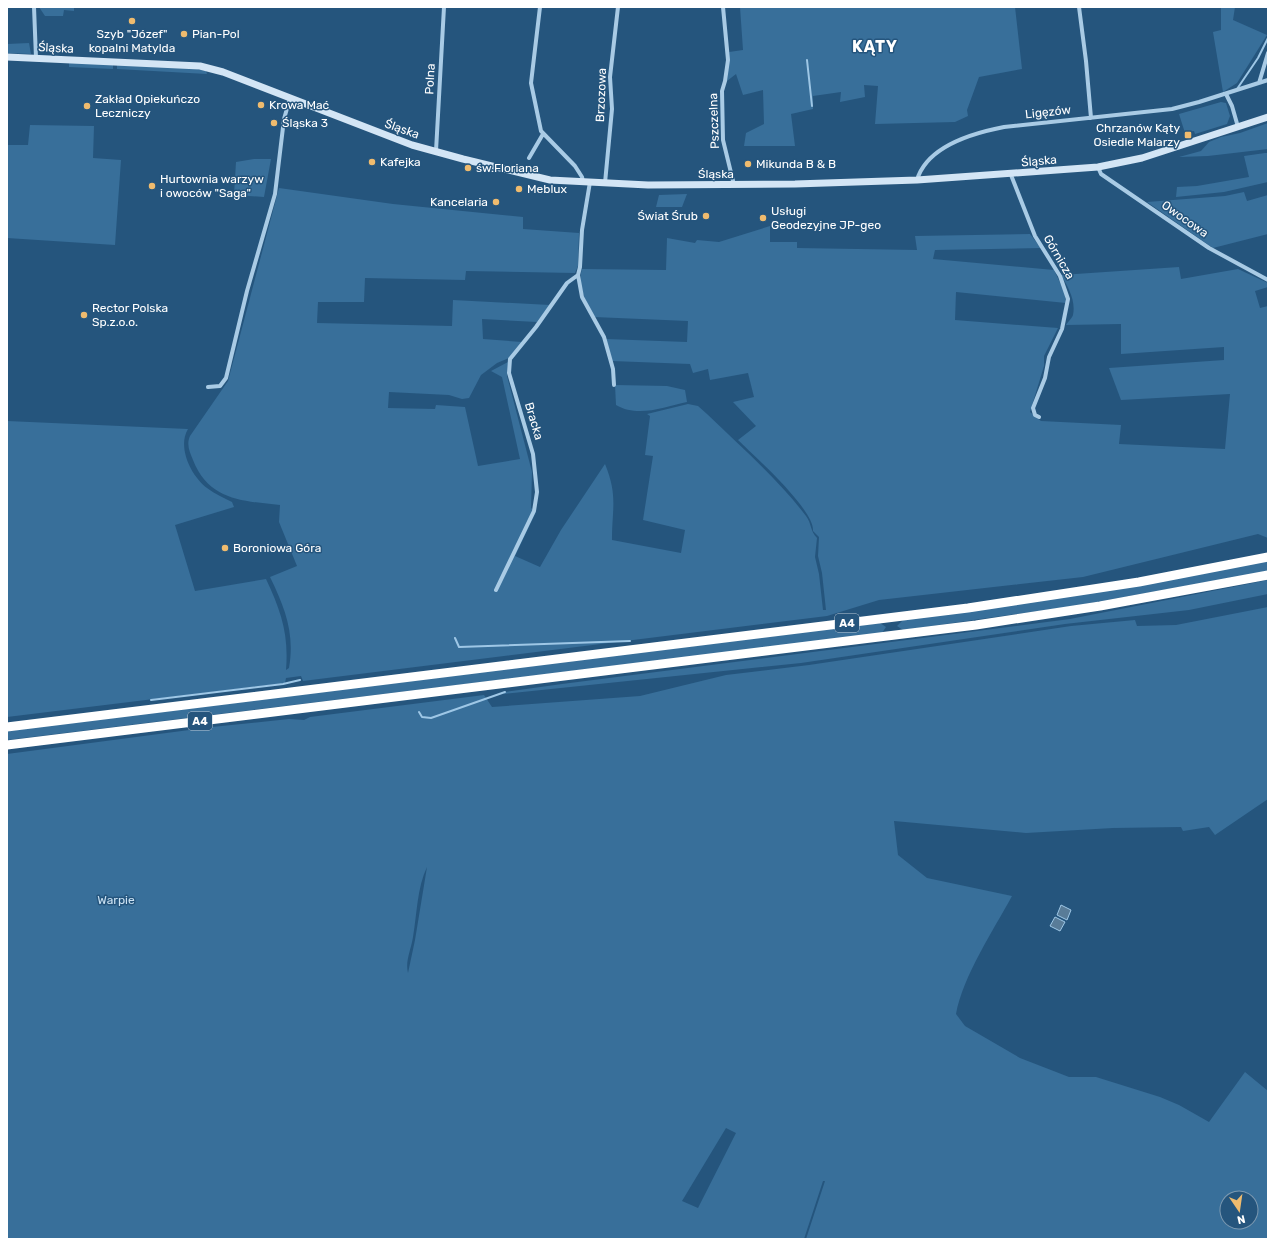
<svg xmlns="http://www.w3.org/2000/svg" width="1275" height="1246" viewBox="0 0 1275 1246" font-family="Rubik,sans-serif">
<rect width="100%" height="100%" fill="#25557d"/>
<path fill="#386f9a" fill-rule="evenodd" d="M39,7H74V11L64,10L63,16H45Z
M740,7H1015L1022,69L979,77L967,110L968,116L955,122L875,124L878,86L864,85L865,97L840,102L841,92L813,96V109L791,114L795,146H744L746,133L764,124L763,90L743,95L736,74L727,81L729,52L743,50Z
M1221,7H1235L1233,20L1267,35L1237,83L1223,92L1213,32L1221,30Z
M29,43L31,54L7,53V44Z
M69,62L113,64V69L69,67Z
M117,64L192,68L206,71L207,74L117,69Z
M1221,102L1226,103L1230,116L1227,124L1195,134L1194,131L1185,133L1179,114Z
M1268,123V149L1208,156L1179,157L1201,151L1209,142L1221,137L1240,133Z
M30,125L94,126L93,158L121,160L115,245L7,238V145H28Z
M1265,153H1268V182L1224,192L1176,197L1177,187L1197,186L1249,177L1244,156Z
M254,159H271L264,197L234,195L236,162Z
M279,188L393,204L523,217V229L579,233L578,266L575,273L466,271L465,280L365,278L364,302H318L317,323L452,326L453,300L550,305L537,322L482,319L483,339L522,342L509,358L497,363L481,375L469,398L462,399L449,395L389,392L388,408L435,409L436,405L465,407L478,466L520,459L502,377L491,371L508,362L507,376L532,472L531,508L536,512L515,556L540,567L561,530L605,464C618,496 612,508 612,540L681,553L685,530L643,520L653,456L645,455L650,416L647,414L688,404L698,406L707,414C741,447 778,479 806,516C812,524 810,531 817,538L815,557L819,574L823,610H826L822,573L818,556L819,537L813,531C815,510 754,456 738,440L756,426L733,402L754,397L748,373L710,380L708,369L693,373L690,364L612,361L606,339L687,342L688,321L594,317C586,303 577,285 582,269L666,270L667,238L695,243L697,240L719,242L770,226V242H797V248L917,250L915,236L1030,234L1041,248L935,250L933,259L1054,270L1065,293L1066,303L956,292L955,320L1058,328L1044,356V366L1030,412L1041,421L1121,425L1119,444L1225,449L1230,394L1121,400L1109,368L1224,360V347L1121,354V324L1066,325C1068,322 1072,318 1073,315C1076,300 1068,287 1061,275L1179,267L1181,279L1238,269L1268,283V287L1255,291L1260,308L1268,306V538L1258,534L1083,577L879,600L827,616L303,681L301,676L286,678L285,683L7,717V421L188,429C177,447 191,476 207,488C215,494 224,498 232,502L234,507L175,525L195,591L266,579C281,611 289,634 286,670L289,668C295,633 285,608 270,577L297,566L279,522L280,505C244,501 209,501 193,460C190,452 186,445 190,436L228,381Z
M1244,192L1247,201L1268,195V234L1213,248L1147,202L1225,196Z
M687,194L682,207H656L659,195Z
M615,385L667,386L685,390L687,402C664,407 638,418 616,405Z
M1268,561V571L1074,606L903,630L897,626L903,620Z
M1268,580V594L1189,610L1065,624L801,663L504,694L505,692L562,684L1070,619Z
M1268,607V799L1215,835L1209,827L1183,831L1181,827L1113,828L1026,833L894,821L898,855L927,878L1012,896C993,931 963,976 956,1014L965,1026L1020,1058L1069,1077H1096L1160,1097L1179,1105L1209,1122L1245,1072L1268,1091V1239H806L825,1181H823L804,1239H7V754L212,727L289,719L304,720L310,717L484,695L492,707L640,696L726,675L809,665L1071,626L1135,620L1137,626L1176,625ZM427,867L415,940L408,973C405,961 411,950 413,937C417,914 417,888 427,867ZM726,1128L736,1133L698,1208L682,1201ZM1227,1198H1251V1222H1227Z
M880,623L886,627L882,633L7,740V731Z"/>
<path fill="#597c98" stroke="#9ec7e6" d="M1061,905L1071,910L1067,920L1057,915Z
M1055,917L1065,922L1060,931L1050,926Z"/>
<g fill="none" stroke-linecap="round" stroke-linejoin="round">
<path stroke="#9ec7e6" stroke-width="2" d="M807,60L812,106
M1237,89L1258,58L1268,38
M455,638L459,647L630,641
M151,700L283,684L300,680
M419,712L422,717L431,718L505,692"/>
<path stroke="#a9cbe5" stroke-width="4" d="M34,7L36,58
M540,7L531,83L541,131L575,166L582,177L583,182
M723,7L728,60L725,81L722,91L723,140L734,185
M1079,7L1086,61L1091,118
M1259,83L1268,53
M1226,94L1232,106L1238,127
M436,151L444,7
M529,158L543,134
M1098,167L1101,174L1209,248L1268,280
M1011,175L1035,236L1060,276L1068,299L1062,329L1049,357L1045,378L1033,408L1035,415L1039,417
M917,180C927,146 973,133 1004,127L1172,109L1199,102L1268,80
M605,183L612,109L610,77L618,7
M578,275L582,297L604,337L613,369L614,385
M208,387L220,386L226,378L247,291L275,194L284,119L290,98
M496,590L534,511L537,492L533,454L509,373L510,359L536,327L567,283L578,275L580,267L582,230L590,182"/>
<path stroke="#d3e5f5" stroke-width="7" d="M7,57L200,66L223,72L412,145L463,159L550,180L648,185L795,184L917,180L1098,167L1142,158L1268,117"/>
<path stroke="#fff" stroke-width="9" d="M7,727L968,608L1139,582L1268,557
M7,745L976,625L1100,606L1268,575"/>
</g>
<g fill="#efbb6e" stroke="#25557d" stroke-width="1.5">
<circle cx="132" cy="21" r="4"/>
<circle cx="184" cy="34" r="4"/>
<circle cx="261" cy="105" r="4"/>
<circle cx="87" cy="106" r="4"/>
<circle cx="274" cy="123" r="4"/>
<rect x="1184" y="131" width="8" height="8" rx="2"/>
<circle cx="372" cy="162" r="4"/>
<circle cx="748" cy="164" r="4"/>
<circle cx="468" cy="168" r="4"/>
<circle cx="152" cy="186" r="4"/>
<circle cx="519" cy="189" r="4"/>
<circle cx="496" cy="202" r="4"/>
<circle cx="706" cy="216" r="4"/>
<circle cx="763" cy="218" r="4"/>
<circle cx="84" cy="315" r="4"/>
<circle cx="225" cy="548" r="4"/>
</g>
<g text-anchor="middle" stroke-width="3" stroke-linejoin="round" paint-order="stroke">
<g fill="#25557d" stroke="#beccd8" stroke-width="1">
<rect x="835" y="614" width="24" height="18" rx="3"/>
<rect x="188" y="712" width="24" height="18" rx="3"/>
</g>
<g font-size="11" font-weight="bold" fill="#fff">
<text x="847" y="627">A4</text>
<text x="200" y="725">A4</text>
</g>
<g font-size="12" fill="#fff" stroke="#25557d" text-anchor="start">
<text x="132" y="38" text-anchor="middle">Szyb "Józef"<tspan x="132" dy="14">kopalni Matylda</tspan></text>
<text x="192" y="38">Pian-Pol</text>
<text x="95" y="103">Zakład Opiekuńczo<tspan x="95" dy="14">Leczniczy</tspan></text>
<text x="269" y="109">Krowa Mać</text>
<text x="282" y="127">Śląska 3</text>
<text x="1180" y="132" text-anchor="end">Chrzanów Kąty<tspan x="1180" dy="14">Osiedle Malarzy</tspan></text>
<text x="380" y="166">Kafejka</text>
<text x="756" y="168">Mikunda B &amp; B</text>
<text x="476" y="172">św.Floriana</text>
<text x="160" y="183">Hurtownia warzyw<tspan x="160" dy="14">i owoców "Saga"</tspan></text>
<text x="527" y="193">Meblux</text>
<text x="488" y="206" text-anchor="end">Kancelaria</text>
<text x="771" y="215">Usługi<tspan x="771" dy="14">Geodezyjne JP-geo</tspan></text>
<text x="698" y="220" text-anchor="end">Świat Śrub</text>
<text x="92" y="312">Rector Polska<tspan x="92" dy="14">Sp.z.o.o.</tspan></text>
<text x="233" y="552">Boroniowa Góra</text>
</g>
<g font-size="12" fill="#fff" stroke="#25557d">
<text transform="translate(56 48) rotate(3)" y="4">Śląska</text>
<text transform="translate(430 79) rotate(-87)" y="4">Polna</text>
<text transform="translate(601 95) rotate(-88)" y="4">Brzozowa</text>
<text transform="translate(1048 112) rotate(-6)" y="4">Ligęzów</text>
<text transform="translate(714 121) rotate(-92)" y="4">Pszczelna</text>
<text transform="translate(402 129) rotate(20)" y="4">Śląska</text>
<text transform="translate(1039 161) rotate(-5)" y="4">Śląska</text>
<text x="716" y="178">Śląska</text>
<text transform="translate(1185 219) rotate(35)" y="4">Owocowa</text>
<text transform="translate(1059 257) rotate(60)" y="4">Górnicza</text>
<text transform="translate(534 421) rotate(74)" y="4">Bracka</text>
</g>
<g font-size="12" fill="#cce3f4" stroke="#25557d">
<text x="116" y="904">Warpie</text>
</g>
<g font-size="16" font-weight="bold" letter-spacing="1" fill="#fff" stroke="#25557d">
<text x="875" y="52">KĄTY</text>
</g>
</g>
<rect width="1275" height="1246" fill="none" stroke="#ffffff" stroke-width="16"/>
<g transform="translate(1239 1210) rotate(167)"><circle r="19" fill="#25557d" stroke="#7c99b1"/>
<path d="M0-3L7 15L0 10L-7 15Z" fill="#efbb6e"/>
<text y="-6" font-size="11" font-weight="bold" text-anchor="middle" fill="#ffffff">N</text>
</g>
</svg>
